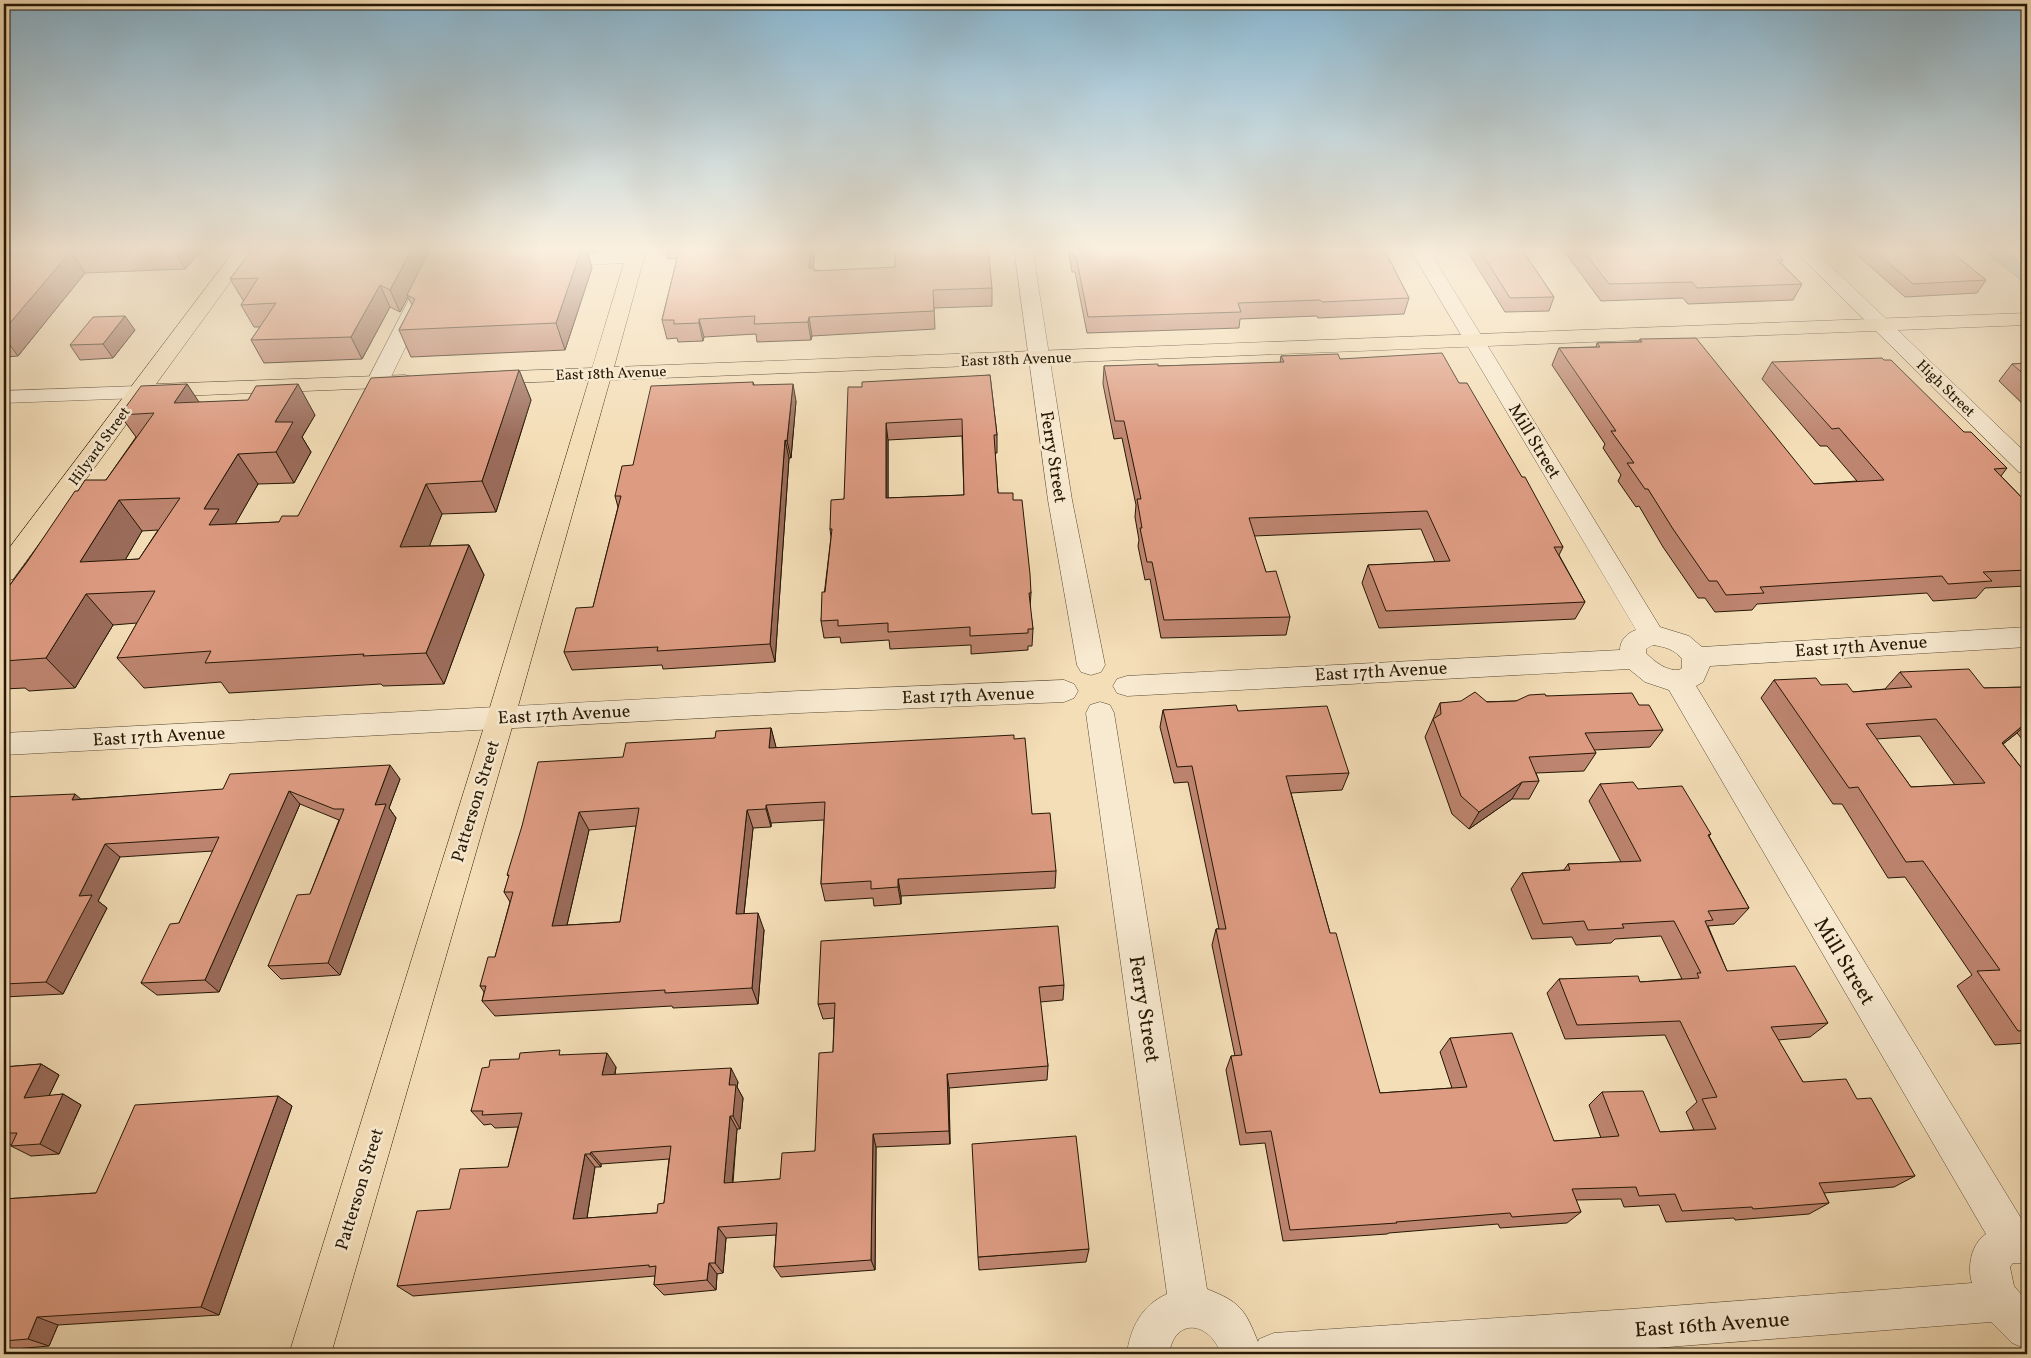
<svg xmlns="http://www.w3.org/2000/svg" width="2031" height="1358" viewBox="0 0 2031 1358" font-family="Vollkorn,serif">
<rect width="100%" height="100%" fill="#f4deb8"/>
<filter id="stains"><feTurbulence type="fractalNoise" baseFrequency=".004" numOctaves="4"/><feColorMatrix values="0 0 0 0 .2 0 0 0 0 .09 0 0 0 0 .02 0 0 0 .5 -.17"/></filter>
<radialGradient id="worn" r=".72"><stop offset=".6" stop-color="#630" stop-opacity="0"/><stop offset="1" stop-color="#630" stop-opacity=".3"/></radialGradient>
<path fill="#9cbcb0" stroke="#6c7a6b" d="M1980,247H2001L2027,268V285Z"/>
<g fill="none" stroke-linecap="round" stroke-linejoin="round">
<defs>
<path id="minor" d="M436,247H454L388,383L385,388L377,389L369,388L366,383Z
M1014,247H1032L1072,500L1105,665L1101,672L1091,675L1081,672L1077,665L1048,500Z
M1409,247H1427L1660,627L1689,636L1702,647L2027,627V647L1710,666L1703,682L1696,686L2024,1223H2027V1263H2013L2010,1267L2014,1286L2027,1301V1349L2012,1343L1991,1322L1578,1354H1221C1210,1322 1175,1316 1169,1354H1127C1130,1328 1142,1305 1167,1294L1086,713L1090,705L1100,702L1110,705L1114,713L1207,1289C1240,1302 1245,1309 1258,1342L1259,1339L1274,1333L1631,1309L1972,1283C1967,1267 1971,1244 1986,1234L1669,690L1645,682L1629,669L1127,696L1117,693L1113,686L1117,679L1127,676L1620,650C1620,640 1627,633 1636,630ZM1653,645C1665,647 1674,649 1682,659V668L1679,670C1666,671 1655,662 1646,653V649Z
M1791,247H1811L2027,454V474L2019,472Z
M635,252L642,254L644,258L642,262L551,267L544,265L542,261L544,257L551,255Z
M139,386L147,387L150,392L147,397L139,398L4,403V391Z
M1064,680L1074,684L1078,691L1074,698L1064,702L799,713L4,755V733L799,691Z"/>
<path id="major" d="M237,247H256L156,384L405,375L412,377L416,381L412,385L405,387L153,397L147,396L13,579L4,582V555Z
M629,247H647L614,367L2027,313V325L610,380L515,717L331,1354H289L487,717L589,380L485,384L478,382L474,378L478,374L485,372L592,368Z"/>
</defs>
<use href="#minor" stroke="#584931" stroke-width="1"/>
<use href="#major" stroke="#241704" stroke-width="1"/>
<use href="#minor" fill="#f8ead1" fill-rule="evenodd"/>
<use href="#major" fill="#f4deb8" fill-rule="evenodd"/>
</g>
<path fill="#be8570" stroke="#241704" fill-rule="evenodd" d="M4,247H207L201,254L197,255L185,269L85,273L18,356L6,357L4,360Z
M254,247H598L596,252H587L592,268L565,350L411,357L399,330L412,305L408,297L400,312L390,307L362,359L264,363L251,340L260,327H254L241,305L244,300H243L230,279Z
M665,247H815L813,268L815,270L992,288V306L934,308L935,329L812,336L811,340L757,342L756,334L704,337L703,341L678,342L677,338L667,339L662,320L677,258L668,259Z
M1068,247H1383L1409,298L1404,314L1318,318L1317,316L1240,319L1239,328L1087,333L1075,272H1072Z
M1465,247H1520L1554,297L1549,311L1505,312Z
M1561,247H1771L1783,260L1781,263L1802,284L1793,300L1688,304L1683,298L1601,301Z
M1848,247H1945L1986,280L1977,293L1905,297Z
M135,330L113,358L80,360L70,345Z
M1640,339L1814,484L1857,481L1827,446H1820L1762,379L1772,362L1964,432L2007,468L2001,476L2027,503V586L1985,588L1976,598L1933,601L1927,593L1757,604L1752,610L1715,612L1705,598H1698L1663,547L1639,506L1636,507L1618,481L1621,475L1603,448L1605,444L1552,365L1559,348L1596,347L1597,343L1638,342Z
M1281,356L1340,359L1459,383L1563,547L1559,555L1585,602L1575,619L1379,628L1362,583L1368,565L1435,562L1421,529L1254,536L1266,572L1290,617L1286,635L1161,638L1150,579L1145,580L1138,546L1139,540L1135,517L1136,505L1122,438L1114,439L1103,384L1104,366H1158L1280,363Z
M2027,363V408L1999,381L2012,364Z
M519,370L531,400L496,512L442,514L429,546L469,545L484,575L444,684L383,686L381,684L229,693L221,682L144,688L117,658L137,623L113,625L75,688L29,691L25,688L4,689V593L78,491L106,480L136,437L120,415L187,384L198,402L315,415L302,437L311,452L294,483L258,484L235,524L279,522L298,516ZM158,530L139,559L125,560L142,531Z
M990,375L997,435V453H995L998,493L1013,500L1031,593L1030,608L1033,629L1032,646H1028V650L971,654V645L890,649L889,640L841,643L840,637L824,638L821,621L831,537L830,529L844,499L862,387ZM962,436L964,495L888,498V440Z
M753,382L754,385L796,401L791,458H789L775,662L663,669L662,665L572,670L564,652L593,607L618,507L615,496L633,465Z
M1900,672L1984,688L2027,687V745L2017,733L2003,744L2027,775V1043L1995,1045L1957,986L1972,975L1905,877L1888,878L1842,804H1833L1761,698L1774,680L1821,685L1853,692L1885,689ZM1920,736L1955,785L1911,787L1876,739Z
M1546,696L1639,705L1663,730L1650,747L1594,750L1596,753L1584,771L1536,773L1539,781L1529,799H1512L1469,829L1452,814L1425,737L1440,703L1516,701Z
M1163,710L1238,711L1349,773L1342,790L1291,793L1330,933L1380,1093L1452,1088L1440,1052L1450,1038L1554,1141L1601,1138L1589,1105L1602,1092L1660,1132L1694,1130L1686,1112L1697,1102L1665,1035L1565,1039L1547,993L1559,979L1640,982L1682,979L1661,936L1615,939L1611,943L1576,945L1572,937L1532,939L1511,889L1522,873L1564,870L1568,864L1621,862L1589,801L1600,784L1638,789L1711,834L1709,836L1749,908L1734,924L1708,926L1727,971L1828,1023L1810,1037L1778,1040L1803,1082L1857,1099L1915,1176L1894,1187L1824,1193L1829,1203L1809,1214L1735,1220L1734,1218L1666,1222L1659,1205L1624,1207L1621,1199L1576,1200L1581,1212L1567,1223L1500,1228L1498,1224L1389,1233L1387,1234L1283,1241L1265,1143L1240,1145L1226,1070L1231,1056H1235L1212,945L1216,929H1219L1188,782L1174,783L1160,727Z
M771,728L776,748L1014,739L1032,814L1056,871L1055,888L901,896V904L874,906L873,898L825,901L821,884L824,820L771,823V827L753,828L744,914L764,930L758,1004L673,1008L672,1006L495,1016L482,1001L484,992L480,986L495,957L510,902L504,892L509,877L507,875L623,757L715,738ZM636,826L620,922L567,925L589,830Z
M400,779L389,808L396,818L340,975L281,979L268,966L310,894L339,820L300,804L219,992L157,995L141,983L179,923L213,851L120,857L98,901L107,908L63,994L4,997V797L81,799Z
M1064,985L1063,1000L1040,1002L1048,1066L1047,1080L949,1088L950,1144L876,1147L875,1270L781,1277L774,1267L776,1235L726,1238L723,1273L717,1274L716,1290L664,1295L654,1285L655,1276L413,1296L397,1286L450,1209L508,1167L518,1127L495,1128L491,1124L484,1125L471,1111L489,1067L563,1055L616,1067L615,1075L738,1082L737,1087L743,1098L740,1129H737L733,1183L780,1179L815,1151L833,1052L834,1018L823,1019L818,1004ZM669,1159L664,1203L657,1213L587,1218L595,1167H601V1164Z
M41,1064L59,1075L49,1096L63,1094L81,1105L59,1154L31,1156L11,1146L12,1145H4V1067Z
M278,1096L292,1106L219,1315L58,1325L49,1346L4,1350V1199L96,1193Z
M1089,1249L1086,1262L979,1270L978,1257Z"/>
<path fill="#9b6c5b" stroke="#241704" d="M173,247H193L197,255L185,269Z
M197,247H207L201,254Z
M413,247H434L407,295L408,297L400,312L390,290Z
M582,247H586L592,268L565,350L556,323Z
M811,247H815L812,286L809,268Z
M71,251L85,273L18,356L4,337V330Z
M380,285L390,307L362,359L351,337Z
M125,316L135,330L113,358L103,344Z
M809,317L812,336L811,340L808,322Z
M699,319L704,337L703,341L699,323Z
M4,353L6,357L4,360Z
M519,370L531,400L496,512L482,481Z
M187,384L207,414L174,403Z
M298,384L315,415L302,437L311,452L294,483L276,452L275,422Z
M793,384L796,401L791,458L787,441Z
M886,423L888,440V515L886,498Z
M785,440L789,458L775,662L770,644Z
M238,454L258,484L233,528L209,525L204,509Z
M426,484L442,514L417,578L400,547Z
M119,500L142,531L106,593L80,562Z
M469,545L484,575L444,684L426,653Z
M86,594L113,625L75,688L46,658Z
M2027,722V723L2017,733L1983,760L2002,743Z
M771,728L776,747L774,766L769,748Z
M390,765L400,779L389,808L396,818L340,975L328,963L375,805Z
M1522,782L1512,799L1469,829L1479,812Z
M289,791L300,804L219,992L205,980Z
M75,794L90,807L72,800Z
M766,805L771,823V827L766,809Z
M747,810L753,828L742,931L736,914Z
M579,812L589,830L563,942L552,926Z
M105,844L120,857L98,901L107,908L63,994L46,982L79,896Z
M898,879L901,896V904L898,887Z
M758,913L764,930L758,1004L752,988Z
M607,1053L616,1067L612,1089L602,1075Z
M41,1064L59,1075L43,1108L24,1098Z
M731,1068L738,1082L737,1087L743,1098L740,1129L733,1116L729,1085Z
M947,1074L949,1088L950,1144L949,1131Z
M63,1094L81,1105L59,1154L40,1144Z
M278,1096L292,1106L219,1315L201,1307Z
M730,1116L737,1129L731,1195L724,1183Z
M873,1134L876,1147L875,1270L871,1260Z
M591,1152L601,1164V1167L590,1154Z
M585,1154L595,1167L585,1230L573,1219Z
M718,1227L726,1238L723,1273L715,1263Z
M709,1263L717,1274L716,1290L707,1280Z
M37,1317L58,1325L49,1346L28,1339Z"/>
<path fill="#dd9b82" stroke="#241704" fill-rule="evenodd" d="M4,247H173L71,251L4,330Z
M254,247H413L390,290L380,285L351,337L251,340L276,303L241,305L258,278L230,279Z
M431,247H582L556,323L399,330L415,299L407,295Z
M680,247H811L809,268H814V271L895,267V247H988L992,288L933,290L934,311L809,317L808,322L754,324L755,316L699,319V323L674,324V320H662Z
M1071,247H1383L1409,298L1322,302L1320,300L1238,303L1241,312L1088,317L1076,256H1073Z
M1478,247H1520L1554,297L1510,298Z
M1580,247H1771L1783,260H1777L1802,284L1697,288L1692,282L1609,284Z
M1870,247H1945L1986,280L1913,284Z
M125,316L103,344L70,345L93,317Z
M1696,338L1814,484L1884,480L1839,428L1832,429L1772,362L1882,358L1884,360H1891L1964,432H1971L2007,468L1994,469L2027,503V570L1983,572L1992,581L1948,584L1942,576L1760,587L1764,593L1726,595L1717,581H1709L1673,529L1648,489H1645L1627,463H1634L1611,431H1616L1559,348L1600,347L1597,343L1642,342L1640,339Z
M1442,353L1459,383H1467L1522,477H1525L1563,547H1554L1585,602L1386,611L1368,565L1450,561L1427,511L1249,518L1266,572L1276,571L1290,617L1164,620L1152,562H1147L1140,528H1142L1137,499H1141L1124,421H1115L1104,366L1158,364V366L1284,362L1281,356L1338,354L1340,359Z
M2027,363V377L2012,364Z
M519,370L482,481L426,484L400,547L469,545L426,653L363,656L364,654L205,663L211,651L117,658L155,591L86,594L46,658L4,661V593L27,562L75,491H78L85,480H106L154,413L120,415L141,386L187,384L174,403L248,400L256,386L298,384L275,422H293L276,452L238,454L204,509H219L209,525L279,522L282,516H298L371,378ZM180,498L139,559L80,562L119,500Z
M990,375L997,435H994L998,493H1013V500H1022L1030,574L1031,593H1029L1033,629H1028V633L970,636V627L888,632V623L838,626V620L821,621L822,592H825L832,529H830L831,500L844,499L848,387H862V382ZM962,419L964,495L886,498V423Z
M753,382V385L793,384L787,441L785,440L770,644L657,651L658,647L564,652L576,608L593,607L621,496H615L622,466L633,465L651,386Z
M1969,669L1984,688L2027,687V722L2002,743L2027,775V1030L2018,1031L1977,971L2000,970L1923,861L1906,862L1858,787L1849,788L1774,680L1816,678L1821,685L1847,684L1853,692L1912,687L1900,672ZM1936,719L1985,783L1911,787L1866,724Z
M1475,692L1487,702L1516,701L1529,695L1545,694L1546,696L1632,693L1639,705H1649L1663,730L1585,733L1596,753L1529,757L1539,781L1522,782L1479,812L1461,796L1433,719L1441,714L1440,703L1461,701Z
M1236,705L1238,711L1327,706L1349,773L1286,776L1330,933H1336L1380,1093L1467,1087L1450,1038L1512,1033L1554,1141L1619,1136L1602,1092L1643,1091L1660,1132L1716,1129L1702,1099L1717,1097L1680,1021L1577,1025L1559,979L1638,976L1640,982L1699,978L1697,973H1701L1674,921L1622,924L1624,928L1588,930L1584,921L1543,924L1522,873L1570,870L1568,864L1641,861L1600,784L1633,782L1638,789L1682,786L1711,834L1708,835L1749,908L1708,911L1713,920L1705,921L1727,971L1795,966L1828,1023L1771,1027L1803,1082L1846,1079L1857,1099L1871,1098L1915,1176L1819,1183L1829,1203L1753,1209L1752,1207L1682,1211L1675,1194L1639,1196L1636,1187L1572,1189L1581,1212L1512,1217L1510,1213L1396,1222L1397,1223L1290,1230L1271,1131L1246,1133L1231,1056L1242,1055L1216,929H1226L1192,766L1177,767L1163,710Z
M771,728L769,748L1014,735V739L1025,738L1032,814L1050,813L1056,871L898,879V887L871,889V881L821,884L825,802L766,805V809L747,810L736,914L758,913L752,988L665,993V990L482,1001L486,986H480L488,957H495L513,892H504L509,875H507L522,826L538,762L623,757L626,743L715,738L716,731ZM639,808L620,922L552,926L579,812Z
M390,765L375,805L386,804L328,963L268,966L297,895L310,894L344,809H334L289,791L205,980L141,983L170,924L179,923L219,837L105,844L79,896L92,895L46,982L4,984V797L75,794L72,800L223,789L230,774Z
M1058,926L1064,985L1039,987L1048,1066L947,1074L949,1131L873,1134L871,1260L774,1267L777,1223L718,1227L715,1263H709L707,1280L654,1285L656,1266L649,1267V1265L397,1286L417,1211L450,1209L460,1169L508,1167L522,1113L482,1115L483,1111H471L482,1068L489,1067L490,1060L519,1059L520,1053L560,1050L559,1055L607,1053L602,1075L731,1068L729,1085H736L733,1116H730L724,1183L780,1179L782,1153L815,1151L819,1053L833,1052L835,1003L818,1004L821,941ZM671,1146L664,1203L658,1204L657,1213L573,1219L585,1154H590L591,1152Z
M41,1064L24,1098L63,1094L40,1144L11,1146L17,1133H4V1067Z
M278,1096L201,1307L37,1317L28,1339L4,1341V1199L96,1193L135,1105Z
M1076,1136L1089,1249L978,1257L972,1144Z"/>
<linearGradient id="sky" x2="0" y2="1"><stop stop-color="#89b7d2"/><stop offset="0.57" stop-color="#faf0df"/><stop offset="1" stop-color="#faf0df" stop-opacity="0"/></linearGradient>
<rect width="2031" height="437" fill="url(#sky)"/>
<g text-anchor="middle" stroke-width="5" stroke-linejoin="round" paint-order="stroke">
<g font-size="15" fill="#241704" stroke="#f8ead1">
<text transform="translate(1016 359) rotate(-2)" y="5">East 18th Avenue</text>
<text transform="translate(611 373) rotate(-2)" y="5">East 18th Avenue</text>
<text transform="translate(1946 388) rotate(44)" y="5">High Street</text>
<text transform="translate(99 446) rotate(-54)" y="5">Hilyard Street</text>
</g>
<g font-size="18" fill="#241704" stroke="#f8ead1">
<text transform="translate(1535 441) rotate(59)" y="6">Mill Street</text>
<text transform="translate(1054 457) rotate(81)" y="6">Ferry Street</text>
<text transform="translate(1861 646) rotate(-4)" y="6">East 17th Avenue</text>
<text transform="translate(1381 671) rotate(-3)" y="6">East 17th Avenue</text>
<text transform="translate(968 695) rotate(-2)" y="6">East 17th Avenue</text>
<text transform="translate(564 714) rotate(-3)" y="6">East 17th Avenue</text>
<text transform="translate(159 736) rotate(-3)" y="6">East 17th Avenue</text>
<text transform="translate(475 801) rotate(-73)" y="6">Patterson Street</text>
<text transform="translate(359 1189) rotate(-73)" y="6">Patterson Street</text>
</g>
<g font-size="21" fill="#241704" stroke="#f8ead1">
<text transform="translate(1845 961) rotate(59)" y="7">Mill Street</text>
<text transform="translate(1145 1009) rotate(81)" y="7">Ferry Street</text>
<text transform="translate(1712 1324) rotate(-4)" y="7">East 16th Avenue</text>
</g>
</g>
<rect width="2031" height="1358" fill="none" stroke="#f4deb8" stroke-width="20"/>
<rect x="5" y="5" width="2021" height="1348" fill="none" stroke="#241704" stroke-width="2.5"/>
<rect x="10" y="10" width="2011" height="1338" fill="none" stroke="#241704"/>
<rect width="100%" height="100%" filter="url(#stains)"/>
<rect width="100%" height="100%" fill="url(#worn)"/>
</svg>
